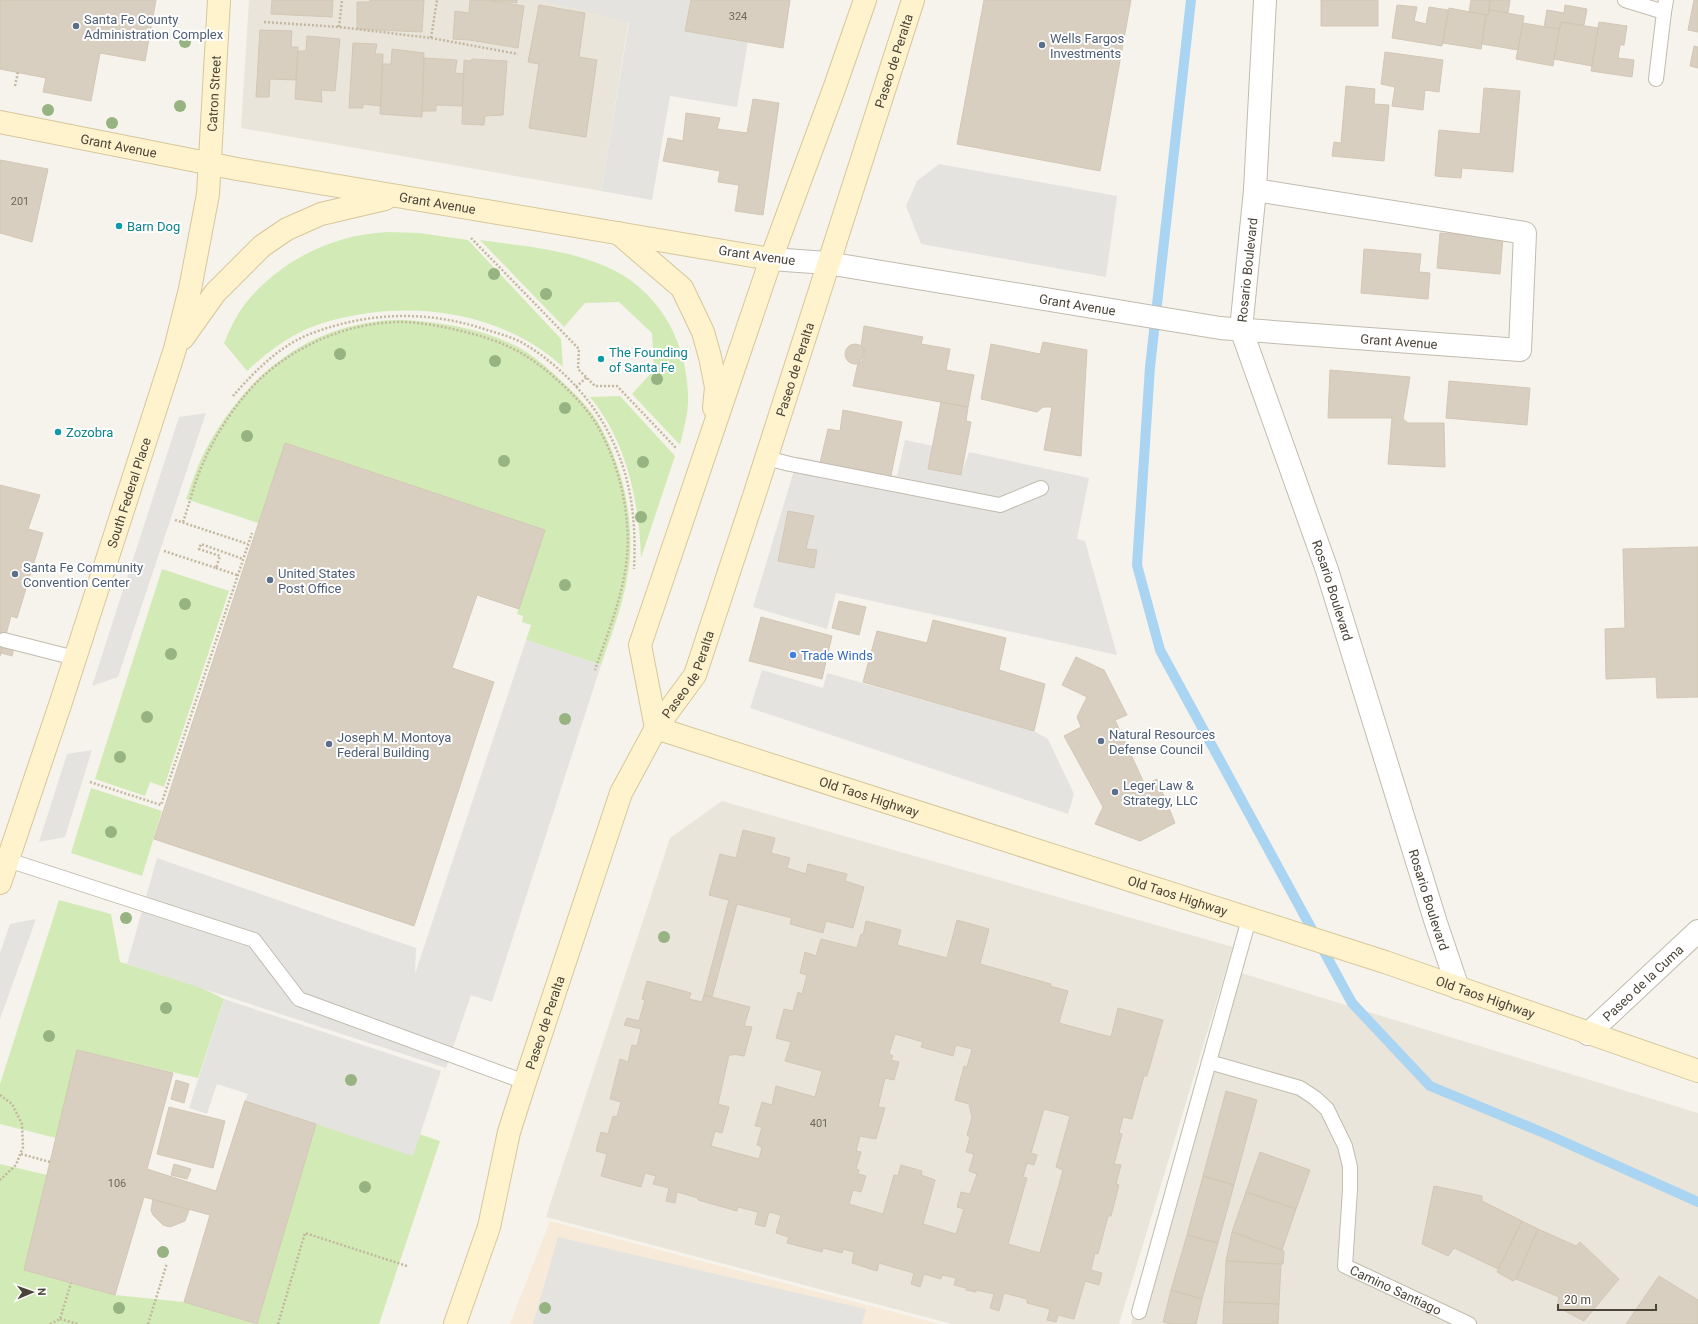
<svg xmlns="http://www.w3.org/2000/svg" width="1698" height="1324" viewBox="0 0 1698 1324" font-family="Roboto,sans-serif">
<rect width="100%" height="100%" fill="#f6f3ec"/>
<path fill="#eae5da" d="M249,0H632L601,191L241,128Z
M722,801L1233,947L1119,1324H952L546,1217L670,838Z
M1228,969L1698,1113V1324H1131Z"/>
<path fill="#f7ead8" d="M550,1221L939,1324H510Z"/>
<path fill="#d2eab5" d="M387,232L419,233L468,240L561,339L563,367C497,306 391,297 309,328C286,338 265,354 247,371L224,343C231,327 238,311 250,298C285,258 334,235 387,232Z
M480,240C522,246 565,249 605,266C657,288 686,338 688,394C689,411 684,428 680,445L632,394L654,370L652,333L619,302L585,303L564,327Z
M404,320C443,322 483,329 518,347C531,354 543,364 554,374C570,389 588,405 599,424C621,463 633,512 630,557C627,595 613,630 601,665L526,640L531,625L522,622L523,616L517,614L545,530L285,443L258,523L186,499C191,486 195,472 201,459C235,389 294,332 374,322C384,320 394,320 404,320Z
M620,396L675,456L641,558C639,501 627,442 590,397Z
M162,569L229,591L164,787L150,782L145,796L95,779Z
M91,788L162,811L142,876L71,853Z
M59,900L111,914L120,962L198,986L224,999L198,1078L78,1050L56,1138L0,1124V1084Z
M321,1101L440,1141L379,1324H257L316,1124Z
M0,1164L47,1175L24,1270L115,1295L184,1302L255,1324H0Z"/>
<path fill="#e5e3e0" fill-rule="evenodd" d="M539,0H691L685,31L748,41L737,107L670,96L652,200L601,191L629,22Z
M939,164L1117,196L1106,277L921,244L906,206L917,181Z
M206,413L118,677L92,686L179,417Z
M905,440L933,446L928,469L961,475L969,452L1089,478L1077,539L1085,541L1117,655L836,593L827,629L753,607L798,457L897,476ZM788,511L814,516L806,549L814,568L778,561Z
M526,640L601,665L492,1002L471,995L446,1068L127,964L157,858L416,948L415,974Z
M762,670L823,688L827,673L1034,731L1048,739L1074,794L1068,814L750,708Z
M92,750L65,837L39,842L67,754Z
M36,919L0,1019V953L10,924Z
M224,999L441,1071L413,1156L245,1101L248,1094L217,1084L207,1114L189,1108Z
M558,1237L866,1309L862,1324H533Z"/>
<g fill="none" stroke-linecap="round" stroke-linejoin="round">
<path stroke="#a9d4f2" stroke-width="10" d="M1191,0L1150,367L1137,565L1160,650L1352,1003L1430,1086L1544,1133L1698,1202"/>
</g>
<path fill="#d8cfc1" stroke="#d3c7b4" fill-rule="evenodd" d="M0,0H156L145,61L100,53L91,101L43,92L46,78L0,69Z
M272,0H333L332,17L271,14Z
M370,0H424L422,32L357,29V2H370Z
M470,0H485L524,6L518,48L469,40L453,39L455,11L469,13Z
M490,0H517V3Z
M691,0H790L783,48L685,31Z
M984,0H1131L1100,171L957,144Z
M1321,0H1378V26H1321Z
M1471,0H1490L1488,15L1469,12Z
M1490,0H1510L1508,13L1489,10Z
M1694,0H1698V32L1688,30Z
M539,5L585,13L579,57L597,60L586,137L529,128L539,64L528,62Z
M1397,5L1417,7L1414,21L1426,24L1429,7L1448,10L1442,46L1392,38Z
M1565,5L1587,9L1584,25L1561,22L1559,29L1544,27L1547,10L1564,13Z
M1449,8L1486,15L1481,49L1443,43Z
M1489,10L1524,16L1518,50L1482,44L1486,15H1488Z
M1561,22L1598,28L1592,66L1554,59Z
M1599,22L1627,26L1624,45H1620L1618,58L1634,60L1632,77L1591,71Z
M1523,23L1559,29L1553,66L1516,59Z
M260,30L292,31L291,47H298L296,80L270,79L269,97H256Z
M307,36L340,39L335,91L321,90L322,102L295,99L298,51H306Z
M353,43L377,44L375,54H383L381,106L363,104V108H349Z
M1694,46L1698,47V68L1690,66Z
M392,49L424,53L422,117L380,114L382,64H391Z
M1385,52L1443,60L1439,92L1425,90L1423,110L1392,106L1395,87L1381,84Z
M424,58L457,60L455,73L464,74L462,106L436,105V111H422Z
M472,59L507,61L503,115L485,116L484,125L462,124L464,60L471,61Z
M1346,86L1375,89L1374,104L1389,105L1384,161L1332,156L1334,142L1341,143Z
M1484,88L1520,91L1513,172L1462,168L1461,178L1435,176L1439,130L1480,134Z
M753,99L779,103L763,215L735,211L739,185L718,182L720,171L663,161L668,138L683,141L686,113L720,118L717,129L747,133Z
M0,160L48,169L32,242L0,233Z
M1440,233L1503,238L1500,274L1437,268Z
M1364,249L1421,254L1419,272L1430,273L1428,299L1361,293Z
M864,326L923,337L921,344L950,349L946,370L974,375L968,407L853,386L858,363L864,357V351L861,346Z
M1043,342L1087,350L1081,456L1044,450L1052,407H1043L1037,412L981,399L991,344L1040,354Z
M845 354a10 10 0 1 1 20 0a10 10 0 1 1-20 0Z
M1330,370L1410,377L1403,419L1408,423H1444L1445,467L1388,464L1392,418H1328Z
M1449,381L1530,388L1527,425L1446,418Z
M941,402L968,407L966,421L971,422L961,475L928,469Z
M843,410L902,422L890,480L820,463L828,429L840,431Z
M285,443L545,530L519,609L477,595L452,668L494,682L414,926L154,839Z
M0,485L40,495L28,529L43,533L17,618L11,616L0,656Z
M788,511L814,516L806,549L817,550L814,568L778,561Z
M1698,547V697L1657,698L1656,677L1606,679L1605,629L1625,628L1623,549Z
M839,601L866,607L859,635L832,628Z
M761,617L832,636L822,679L749,661Z
M933,620L1006,638L999,670L1045,684L1034,731L863,682L877,631L927,643Z
M3,644L14,647L12,656L1,653Z
M1076,657L1104,670L1127,715L1115,720L1145,785L1157,779L1175,823L1140,841L1095,824L1103,807L1064,736L1081,727L1077,717L1087,697L1062,685Z
M743,830L775,838L771,853L790,858L787,868L806,874L808,864L847,874L845,881L864,887L853,928L826,921L823,933L790,924L792,918L737,904L712,997L704,995L729,900L709,895L720,854L736,858Z
M957,920L989,929L980,964L1051,984L1050,986L1068,991L1059,1023L1111,1037L1118,1008L1163,1020L1147,1076H1144L1132,1119L1123,1117L1119,1133L1122,1134L1114,1164L1121,1165L1116,1184L1119,1185L1111,1216H1108L1098,1254L1095,1253L1091,1270L1102,1273L1099,1285L1085,1281L1074,1319L1058,1315L1056,1322L1047,1320L1050,1309L1027,1303V1299L1004,1293L999,1311L990,1308L994,1294L976,1290V1292L966,1290V1288L954,1285L956,1278L942,1275L941,1279L924,1274L920,1287L911,1284L914,1273L879,1263L877,1271L852,1263L854,1252L843,1249L842,1253L823,1248L822,1252L787,1243L789,1237L776,1233L781,1215L769,1212L765,1227L755,1224L758,1212L738,1207L737,1211L698,1200V1198L677,1192L675,1203L666,1201L669,1188L653,1184L656,1176L645,1173L641,1187L601,1176L607,1154L596,1151L601,1132L608,1134L613,1116L617,1117L621,1102L610,1099L620,1059L628,1062L632,1045L637,1046L641,1029L624,1025L627,1018L639,1021L645,1000L642,999L647,981L691,993L689,999L702,1002L704,995L750,1007L744,1026L752,1027L744,1056L733,1054V1055H729L718,1104L729,1107L722,1133L715,1131L711,1146L759,1159L762,1147L757,1145L762,1127L755,1126L762,1102L772,1105L776,1086L815,1097L822,1071L785,1061L791,1042L776,1038L784,1009L793,1011L798,992L802,994L807,975L800,973L805,952L816,956L821,939L857,948L861,934L863,935L866,921L901,930L897,945L947,958ZM895,1034L923,1042L921,1047L953,1056L956,1045L972,1049L967,1067L964,1066L955,1100L969,1104L972,1117L967,1135L970,1137L966,1152L974,1154L969,1171L977,1174L970,1194L961,1192L957,1207L964,1209L956,1234L923,1224L935,1180L921,1175L922,1171L901,1165L898,1176L894,1175L883,1214L849,1204L853,1190L861,1192L866,1176L858,1174L859,1170L856,1169L861,1152L856,1151L860,1136L876,1139L885,1108L878,1107L885,1078L894,1080L899,1062L891,1060L893,1056L889,1054ZM1044,1109L1070,1116L1056,1167L1063,1170L1040,1253L1008,1244L1027,1178L1023,1177L1027,1163L1034,1165L1037,1155L1031,1153Z
M77,1050L173,1073L147,1169L216,1191L245,1101L316,1124L257,1324L184,1302L210,1215L144,1197L115,1295L24,1270Z
M176,1080L189,1084L184,1103L171,1099Z
M1226,1091L1257,1100L1234,1185L1203,1176Z
M169,1107L225,1121L213,1168L157,1154Z
M1260,1152L1310,1170L1296,1209L1246,1192Z
M174,1164L191,1169L187,1179L171,1175Z
M1203,1176L1234,1185L1218,1243L1187,1235Z
M1434,1186L1482,1196V1201L1522,1221L1498,1269L1454,1248L1448,1256L1422,1244Z
M1246,1192L1296,1209L1282,1250L1232,1232Z
M153,1199L189,1210L185,1221L170,1227L163,1225L153,1215L151,1210Z
M1522,1221L1538,1229L1516,1279L1513,1281L1497,1272Z
M1538,1229L1576,1246L1580,1242L1619,1279L1584,1321L1557,1307L1559,1297L1516,1279Z
M1232,1232L1284,1251L1283,1264L1226,1261Z
M1187,1235L1218,1243L1202,1299L1171,1290Z
M1226,1261L1281,1264L1279,1304L1224,1302Z
M1659,1276L1698,1300V1324H1626Z
M1171,1290L1202,1299L1196,1324H1171L1163,1322Z
M1224,1302L1279,1304L1278,1324H1223Z"/>
<g fill="none" stroke-linecap="round" stroke-linejoin="round">
<defs>
<g id="lane">
<path d="M1625,0L1664,12L1656,79"/>
<path d="M1664,12L1666,0"/>
<path d="M766,458L790,464L1000,505L1041,488"/>
<path d="M4,640L75,658"/>
<path d="M8,860L254,940L299,999L525,1082"/>
<path id="s1" d="M1209,1062L1300,1088L1315,1098L1327,1109L1345,1146L1350,1167V1190L1345,1266L1469,1324"/>
<path d="M1139,1312L1249,919"/>
</g>
<g id="street">
<path id="s2" d="M1265,0L1255,190L1241,329L1327,570L1436,923L1458,988"/>
<path id="s3" d="M771,259L827,263L1220,328L1520,350L1525,233L1255,190"/>
<path id="s4" d="M1588,1034L1698,931"/>
</g>
<g id="secondary">
<path id="s5" d="M0,122L237,169L771,259"/>
<path d="M618,233L682,288L703,332L710,357L716,387L714,408"/>
<path d="M183,338L215,293L262,246L287,229L321,214L385,199"/>
<path id="s6" d="M656,728L1385,962L1698,1071"/>
<path d="M656,728L640,645L771,259L834,89L865,0"/>
<path id="s7" d="M0,883L61,702L175,349L190,289L208,194L219,0"/>
<path id="s8" d="M455,1324L489,1227L509,1132L525,1082L621,793L656,728L695,675L755,493L913,0"/>
</g>
</defs>
<use href="#lane" stroke="#c2bbae" stroke-width="16"/>
<use href="#street" stroke="#c2bbae" stroke-width="24"/>
<use href="#secondary" stroke="#d6c79b" stroke-width="24"/>
<path stroke="#c4b79f" stroke-width="2.5" stroke-dasharray="2 2" stroke-linecap="butt" d="M264,22L339,27L431,38L518,54
M339,27L342,0
M431,38L437,0
M15,86L18,72
M471,238L579,349L578,369L595,386H617L677,449
M576,387L587,377
M233,396C254,372 279,346 310,334C367,312 426,310 484,329C496,333 509,336 521,342C563,366 599,406 617,451C633,488 636,529 634,569
M175,520L248,544
M183,522C190,502 195,480 204,461C216,433 239,399 261,378C299,343 353,321 405,322C423,323 440,326 457,330C497,339 523,350 554,377C570,391 586,407 597,425C614,455 625,491 627,525C632,576 611,623 595,670
M164,551L216,568L220,556L199,549L201,544L243,559
M216,568L237,575
M90,782L161,805L252,533
M0,1095L12,1104L22,1124L23,1147L16,1165L0,1180
M21,1154L50,1162
M60,1319L78,1324
M50,1324L60,1319L71,1283
M148,1324L167,1263
M278,1324L305,1233L407,1266"/>
<use href="#lane" stroke="#fff" stroke-width="14"/>
<use href="#street" stroke="#fff" stroke-width="22"/>
<use href="#secondary" stroke="#fff3cd" stroke-width="22"/>
</g>
<g fill="#97b381">
<circle cx="185" cy="42" r="6"/>
<circle cx="180" cy="106" r="6"/>
<circle cx="48" cy="110" r="6"/>
<circle cx="112" cy="123" r="6"/>
<circle cx="494" cy="274" r="6"/>
<circle cx="546" cy="294" r="6"/>
<circle cx="340" cy="354" r="6"/>
<circle cx="495" cy="361" r="6"/>
<circle cx="657" cy="379" r="6"/>
<circle cx="565" cy="408" r="6"/>
<circle cx="247" cy="436" r="6"/>
<circle cx="504" cy="461" r="6"/>
<circle cx="643" cy="462" r="6"/>
<circle cx="641" cy="517" r="6"/>
<circle cx="565" cy="585" r="6"/>
<circle cx="185" cy="604" r="6"/>
<circle cx="171" cy="654" r="6"/>
<circle cx="147" cy="717" r="6"/>
<circle cx="565" cy="719" r="6"/>
<circle cx="120" cy="757" r="6"/>
<circle cx="111" cy="832" r="6"/>
<circle cx="126" cy="918" r="6"/>
<circle cx="664" cy="937" r="6"/>
<circle cx="166" cy="1008" r="6"/>
<circle cx="49" cy="1036" r="6"/>
<circle cx="351" cy="1080" r="6"/>
<circle cx="365" cy="1187" r="6"/>
<circle cx="163" cy="1252" r="6"/>
<circle cx="119" cy="1308" r="6"/>
<circle cx="545" cy="1308" r="6"/>
</g>
<g fill="#5c6f8a" stroke="#fff" stroke-width="1.5">
<circle cx="76" cy="26" r="4"/>
<circle cx="1042" cy="45" r="4"/>
<circle cx="15" cy="574" r="4"/>
<circle cx="270" cy="580" r="4"/>
<circle cx="1101" cy="741" r="4"/>
<circle cx="329" cy="744" r="4"/>
<circle cx="1115" cy="792" r="4"/>
</g>
<g fill="#0f9aa8" stroke="#fff" stroke-width="1.5">
<circle cx="119" cy="226" r="4"/>
<circle cx="601" cy="359" r="4"/>
<circle cx="58" cy="432" r="4"/>
</g>
<circle fill="#3f7fe0" stroke="#fff" stroke-width="1.5" cx="793" cy="655" r="4"/>
<g text-anchor="middle" stroke-width="4" stroke-linejoin="round" paint-order="stroke">
<g font-size="11" fill="#6e675b">
<text x="738" y="20">324</text>
<text x="20" y="205">201</text>
<text x="819" y="1127">401</text>
<text x="117" y="1187">106</text>
</g>
<g font-size="13" fill="#4e5e75" stroke="#fff" text-anchor="start">
<text x="84" y="24">Santa Fe County<tspan x="84" dy="15">Administration Complex</tspan></text>
<text x="1050" y="43">Wells Fargos<tspan x="1050" dy="15">Investments</tspan></text>
<text x="23" y="572">Santa Fe Community<tspan x="23" dy="15">Convention Center</tspan></text>
<text x="278" y="578">United States<tspan x="278" dy="15">Post Office</tspan></text>
<text x="1109" y="739">Natural Resources<tspan x="1109" dy="15">Defense Council</tspan></text>
<text x="337" y="742">Joseph M. Montoya<tspan x="337" dy="15">Federal Building</tspan></text>
<text x="1123" y="790">Leger Law &amp;<tspan x="1123" dy="15">Strategy, LLC</tspan></text>
</g>
<g font-size="13" fill="#4b4439" stroke="#fff">
<text dy="5" stroke="none"><textPath href="#s8" startOffset="1342">Paseo de Peralta</textPath></text>
<text dy="5" stroke="none"><textPath href="#s7" startOffset="821">Catron Street</textPath></text>
<text dy="5" stroke="none"><textPath href="#s5" startOffset="121">Grant Avenue</textPath></text>
<text dy="5" stroke="none"><textPath href="#s5" startOffset="445">Grant Avenue</textPath></text>
<text transform="translate(757 255) rotate(8)" y="5">Grant Avenue</text>
<text transform="translate(1247 270) rotate(-84)" y="5">Rosario Boulevard</text>
<text dy="5" stroke="none"><textPath href="#s3" startOffset="310">Grant Avenue</textPath></text>
<text dy="5" stroke="none"><textPath href="#s3" startOffset="634">Grant Avenue</textPath></text>
<text dy="5" stroke="none"><textPath href="#s8" startOffset="1018">Paseo de Peralta</textPath></text>
<text dy="5" stroke="none"><textPath href="#s7" startOffset="411">South Federal Place</textPath></text>
<text dy="5" stroke="none"><textPath href="#s2" startOffset="607">Rosario Boulevard</textPath></text>
<text dy="5" stroke="none"><textPath href="#s8" startOffset="694">Paseo de Peralta</textPath></text>
<text dy="5" stroke="none"><textPath href="#s6" startOffset="224">Old Taos Highway</textPath></text>
<text dy="5" stroke="none"><textPath href="#s6" startOffset="548">Old Taos Highway</textPath></text>
<text dy="5" stroke="none"><textPath href="#s2" startOffset="931">Rosario Boulevard</textPath></text>
<text dy="5" stroke="none"><textPath href="#s4" startOffset="75">Paseo de la Cuma</textPath></text>
<text dy="5" stroke="none"><textPath href="#s6" startOffset="872">Old Taos Highway</textPath></text>
<text dy="5" stroke="none"><textPath href="#s8" startOffset="315">Paseo de Peralta</textPath></text>
<text dy="5" stroke="none"><textPath href="#s1" startOffset="347">Camino Santiago</textPath></text>
</g>
<g font-size="13" fill="#0d838f" stroke="#fff" text-anchor="start">
<text x="127" y="231">Barn Dog</text>
<text x="609" y="357">The Founding<tspan x="609" dy="15">of Santa Fe</tspan></text>
<text x="66" y="437">Zozobra</text>
</g>
<g font-size="13" fill="#366cbe" stroke="#fff" text-anchor="start">
<text x="801" y="660">Trade Winds</text>
</g>
</g>
<g transform="translate(32 1292) rotate(88)" stroke="#ffffff" stroke-width="3" paint-order="stroke">
<path d="M0-3L7 15L0 10L-7 15Z" fill="#4b4439"/>
<text y="-6" font-size="11" font-weight="bold" text-anchor="middle" fill="#4b4439">N</text>
</g>
<path d="M1558 1304v6h98v-6" fill="none" stroke="#4b4439" stroke-width="2"/>
<text x="1564" y="1304" font-size="12" fill="#4b4439" stroke="#ffffff" stroke-width="3" paint-order="stroke">20 m</text>
</svg>
